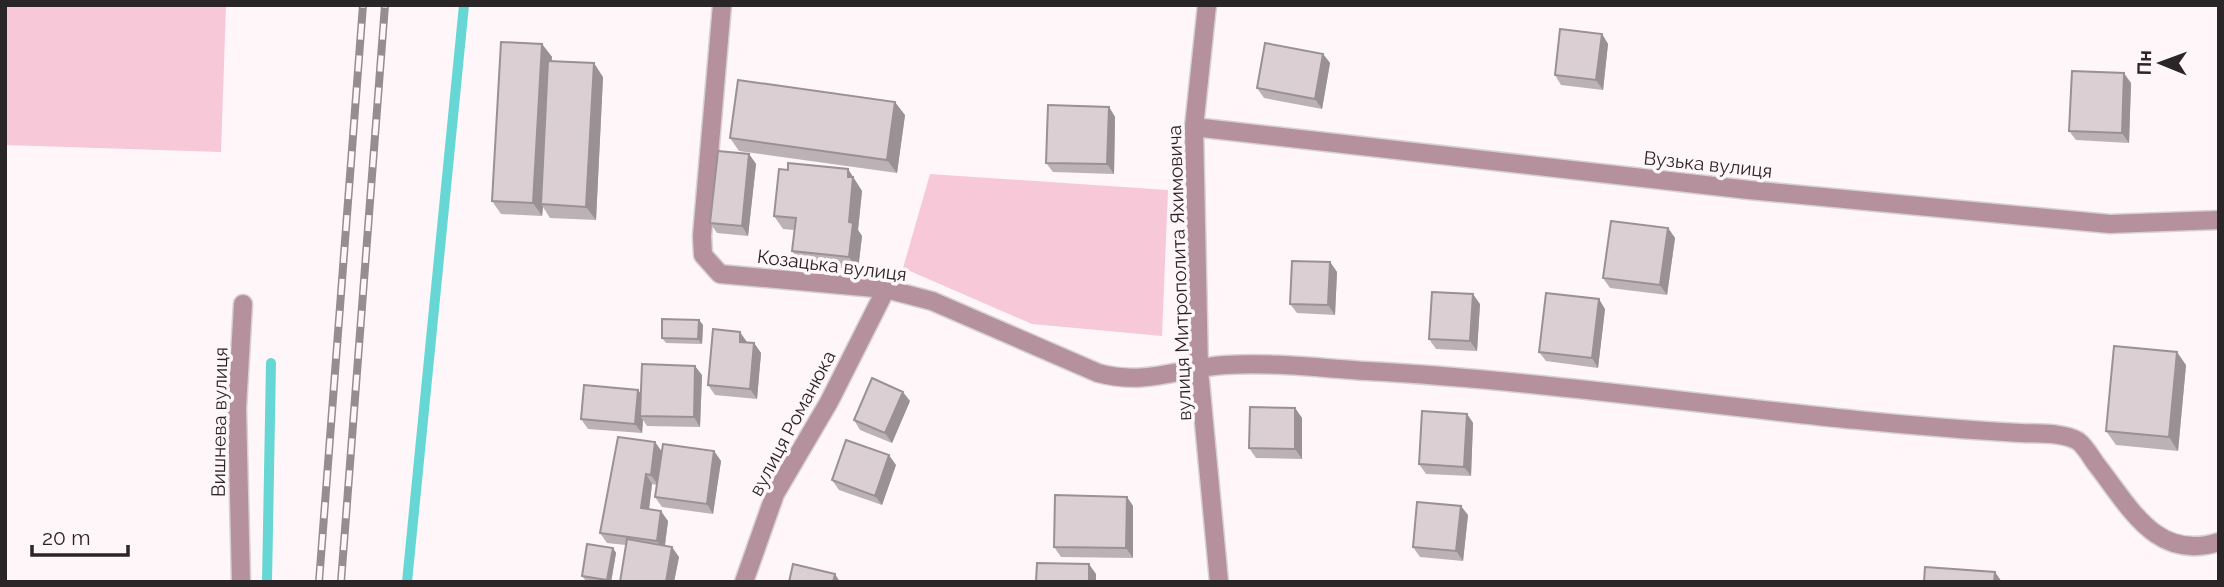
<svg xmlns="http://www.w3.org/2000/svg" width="2224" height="587" viewBox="0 0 2224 587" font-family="Raleway,sans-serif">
<rect width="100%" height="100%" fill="#fef6f9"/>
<path fill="#f6c8d8" d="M5,5H226L221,152L5,145Z
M930,174L1168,190L1162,336L1032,324L903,268Z"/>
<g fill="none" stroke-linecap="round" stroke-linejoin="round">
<path stroke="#66d7d4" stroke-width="10" d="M267,582L271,363
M407,582L464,5"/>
<defs>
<path id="lane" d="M1194,127L1749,190L2110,224L2219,220"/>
<path id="street" d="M722,5L702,236L703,255L720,274L886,289L932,301L1098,373C1145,386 1179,368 1225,365C1272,362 1320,368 1367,371C1585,383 1801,421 2020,433C2038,434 2062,432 2078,441C2085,446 2091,457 2096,464C2130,507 2156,562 2219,542
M1207,5L1194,127L1199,370L1219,582
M241,582L237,408L243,304
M744,582L775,494L829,402L886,289"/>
</defs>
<use href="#lane" stroke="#d8d1d3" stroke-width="21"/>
<use href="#street" stroke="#d8d1d3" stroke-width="21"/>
<use href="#lane" stroke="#b5919e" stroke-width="18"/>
<use href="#street" stroke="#b5919e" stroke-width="18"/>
<defs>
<path id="rail" d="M319,582L363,5
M341,582L385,5"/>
</defs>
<use href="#rail" stroke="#948e90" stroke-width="8"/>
<use href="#rail" stroke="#fef6f9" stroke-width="5" stroke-dasharray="16" stroke-linecap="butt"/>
</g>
<path fill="#bcb2b5" d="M1602,34L1608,44L1603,90L1561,85L1555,75Z
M542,44L552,57L551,61L603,77L596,220L550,218L543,207L542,216L501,214L492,201Z
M1323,54L1330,63L1322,109L1264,98L1257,88Z
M2131,83L2129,143L2076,140L2069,131Z
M1109,107L1115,117L1114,174L1053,172L1046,163Z
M905,115L897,173L739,151L730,138Z
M749,154L756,164L748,236L717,233L710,223Z
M848,169L862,191L858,230L862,236L858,270L801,264L792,251L794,230L783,229L774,216L788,170Z
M1668,228L1675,238L1667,295L1610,288L1603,278Z
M1330,262L1337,272L1335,315L1297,313L1290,304Z
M1480,304L1477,351L1436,349L1429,339Z
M1605,309L1598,368L1546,361L1539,352Z
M699,320L703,325L702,344L666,343L662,338Z
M747,342L754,343L761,353L757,399L715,395L708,385Z
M2186,365L2178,451L2116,445L2106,431Z
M702,375L700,427L647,426L643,420L642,433L588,429L581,419L641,394Z
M910,401L892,443L860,430L854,420Z
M1295,408L1302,418V459L1256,458L1249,448Z
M1467,414L1473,423L1471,476L1426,474L1419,464Z
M655,442L662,452L714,451L721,461L713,514L662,507L655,497L657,485L652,484L649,509L668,521L665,546L679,557L674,582H620L626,545L607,543L600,533Z
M896,465L882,505L839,490L832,480Z
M1127,497L1133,506V558L1061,557L1054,547Z
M1468,515L1463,561L1420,557L1413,547Z
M613,548L616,553L611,582L586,581L582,576Z"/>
<path fill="#999194" d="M1602,34L1608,44L1603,90L1596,80Z
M542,44L552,57L543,204H541L543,207L542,216L533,203Z
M1323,54L1330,63L1322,109L1315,99Z
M594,63L603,77L596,220L586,207Z
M2124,73L2131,83L2129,143L2122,133Z
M895,102L905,115L897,173L887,160Z
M1109,107L1115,117L1114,174L1107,164Z
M749,154L756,164L748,236L742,226Z
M848,169L862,191L858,230L862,236L858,270L849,257Z
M1668,228L1675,238L1667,295L1660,285Z
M1330,262L1337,272L1335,315L1328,305Z
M1473,294L1480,304L1477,351L1470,341Z
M1599,299L1605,309L1598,368L1592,358Z
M699,320L703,325L702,344L698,339Z
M740,332L747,342L746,351L740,342Z
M754,343L761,353L757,399L750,389Z
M2177,352L2186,365L2178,451L2169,437Z
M695,366L702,375L700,427L694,417Z
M638,390L645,399L640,416L643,420L642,433L635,424Z
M903,392L910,401L892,443L885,433Z
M1295,408L1302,418V459L1295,449Z
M1467,414L1473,423L1471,476L1464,467Z
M655,442L662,452L658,485L651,475Z
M714,451L721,461L713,514L707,504Z
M889,455L896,465L882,505L875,496Z
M646,474L652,484L648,518L641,508Z
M1127,497L1133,506V558L1126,548Z
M1461,506L1468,515L1463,561L1456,551Z
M661,511L668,521L664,551L657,541Z
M672,547L679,557L674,582H666Z
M613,548L616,553L611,582H608L607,580Z
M1089,564L1096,574V582H1089Z
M1995,572L2002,582H1994Z
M835,574L840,582H833Z"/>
<path fill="#dbcfd3" stroke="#999194" stroke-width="2" d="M1560,29L1602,34L1596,80L1555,75Z
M501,42L542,44L533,203L492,201Z
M1265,43L1323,54L1315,99L1257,88Z
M548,61L594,63L586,207L541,204Z
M2072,71L2124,73L2122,133L2069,131Z
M738,80L895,102L887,160L730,138Z
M1048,105L1109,107L1107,164L1046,163Z
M718,151L749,154L742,226L710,223Z
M788,163L848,169V177H853L849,222L853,223L849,257L792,251L796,218L774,216L779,169L788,170Z
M1611,221L1668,228L1660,285L1603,278Z
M1292,261L1330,262L1328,305L1290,304Z
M1432,292L1473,294L1470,341L1429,339Z
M1546,293L1599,299L1592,358L1539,352Z
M662,319L699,320L698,339L662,338Z
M713,329L740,332V342L754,343L750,389L708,385Z
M2114,346L2177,352L2169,437L2106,431Z
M642,364L695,366L694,417L640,416Z
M872,378L903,392L885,433L854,420Z
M584,385L638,390L635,424L581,419Z
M1250,407L1295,408V449L1249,448Z
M1422,411L1467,414L1464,467L1419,464Z
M618,437L655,442L651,475L646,474L641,508L661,511L657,541L600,533Z
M846,440L889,455L875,496L832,480Z
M663,444L714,451L707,504L655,497Z
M1055,495L1127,497L1126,548L1054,547Z
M1417,502L1461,506L1456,551L1413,547Z
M627,539L672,547L666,582H620Z
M587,544L613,548L607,580L582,576Z
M1037,563L1089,564V582H1036Z
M793,564L835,574L833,582H789Z
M1925,567L1995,572L1994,582H1924Z"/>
<g text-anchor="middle" stroke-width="7" stroke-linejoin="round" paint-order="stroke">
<g font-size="19" fill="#2a2627" stroke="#fef6f9">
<text transform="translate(1708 164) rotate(6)" y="7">Вузька вулиця</text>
<text transform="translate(832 265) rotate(7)" y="7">Козацька вулиця</text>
<text transform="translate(1179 273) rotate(-92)" y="7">вулиця Митрополита Яхимовича</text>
<text transform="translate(219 422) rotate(-89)" y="7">Вишнева вулиця</text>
<text transform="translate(792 423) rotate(-62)" y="7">вулиця Романюка</text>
</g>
</g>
<rect width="2224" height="587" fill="none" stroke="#2a2627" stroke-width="14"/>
<g transform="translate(2161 63) rotate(271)" stroke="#fef6f9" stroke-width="5" paint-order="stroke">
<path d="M0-5L12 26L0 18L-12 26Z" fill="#2a2627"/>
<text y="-10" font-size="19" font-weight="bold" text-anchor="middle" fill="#2a2627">Пн</text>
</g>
<path d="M32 545v10h96v-10" fill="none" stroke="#2a2627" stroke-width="3.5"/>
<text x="42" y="545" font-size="21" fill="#2a2627" stroke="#fef6f9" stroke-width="5" paint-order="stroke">20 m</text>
</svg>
